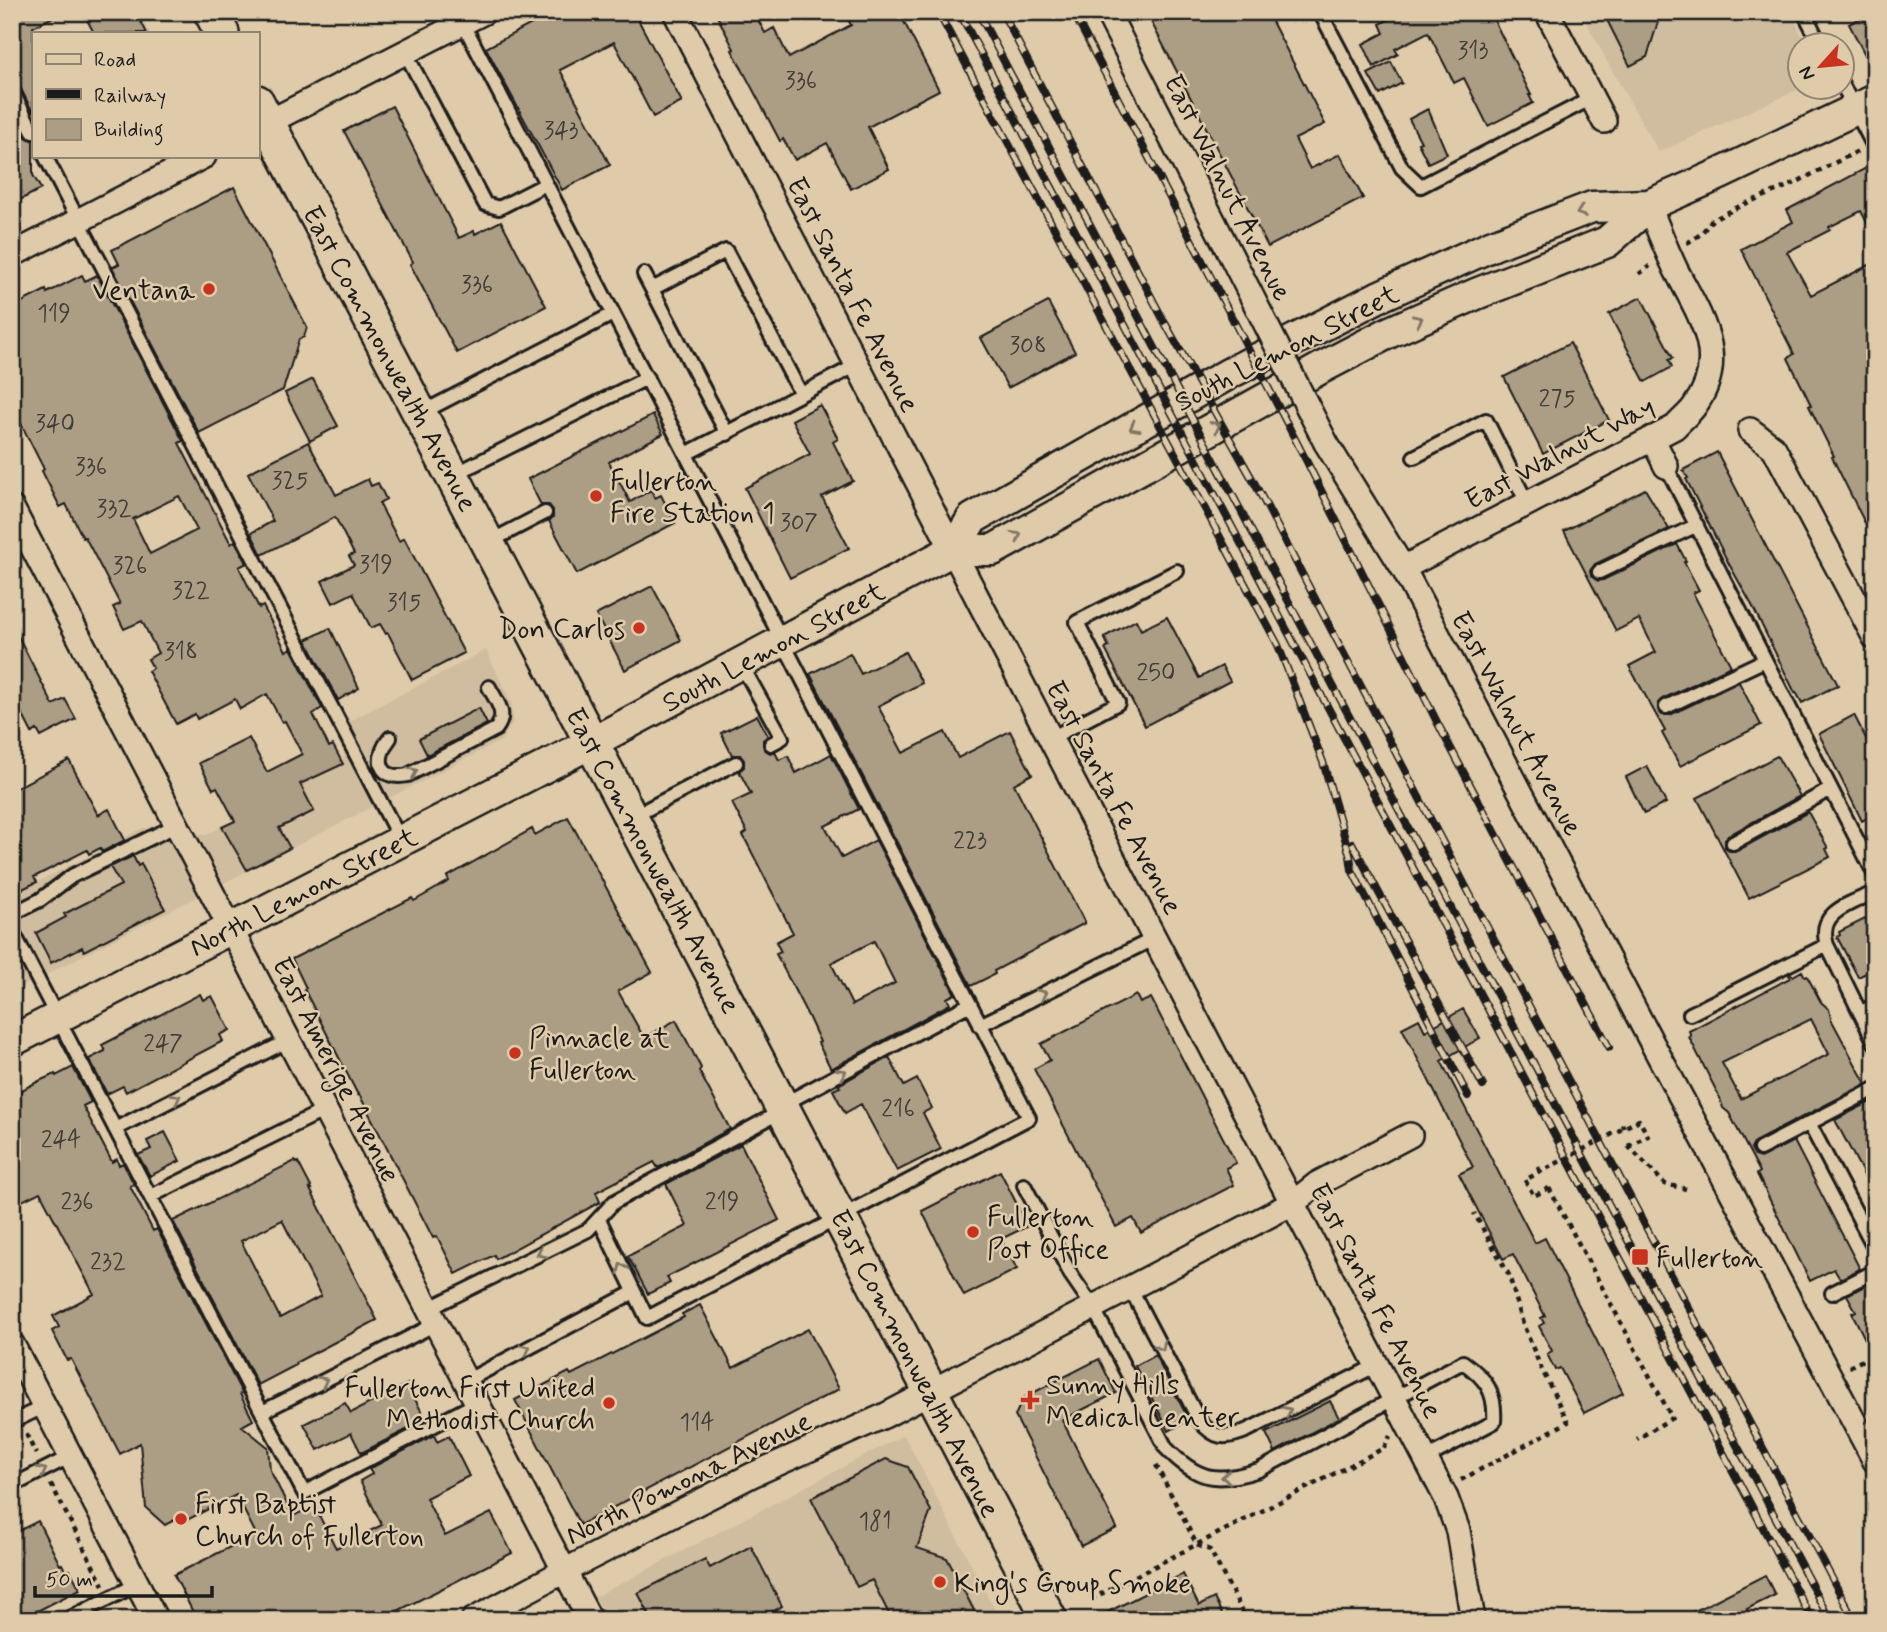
<svg xmlns="http://www.w3.org/2000/svg" width="1887" height="1632" viewBox="0 0 1887 1632" font-family="Mynerve,sans-serif">
<rect width="100%" height="100%" fill="#dfcbaa"/>
<filter id="ink" filterUnits="userSpaceOnUse"><feTurbulence type="fractalNoise" baseFrequency=".0143" numOctaves="2"/><feDisplacementMap in="SourceGraphic" scale="14" xChannelSelector="R" yChannelSelector="G"/><feConvolveMatrix kernelMatrix="1 2 1 2 8 2 1 2 1" color-interpolation-filters="sRGB"/></filter>
<g filter="url(#ink)">
<path fill="#d0bd9f" d="M1581,12H1790L1807,45L1800,46V88H1802L1659,152L1611,69Z
M486,650L511,702L513,721L502,740L12,992V895L143,828L206,835L343,762L350,721Z
M904,1435L1000,1620H607L595,1597Z"/>
<path fill="#ac9d85" stroke="#1c1c1c" stroke-width="2" fill-rule="evenodd" d="M12,12H63L33,27V113L20,87L12,82Z
M83,12H136L147,33H94Z
M554,12H634L682,102L653,117L614,42L560,70L610,165L562,190L486,48Z
M715,12H754L765,33L774,28L789,58L851,25L844,12H899L939,90L868,127L889,169L851,189L827,143L795,160L783,139L780,141L732,50L734,49Z
M1146,12H1267L1325,124L1295,139L1310,169L1340,154L1363,198L1268,247Z
M1402,12H1490L1531,95H1529L1533,103L1488,126L1464,78L1454,83L1428,32L1395,49L1398,54L1374,67L1363,44L1384,33L1380,24Z
M1603,12H1661L1647,57L1630,66Z
M1866,15L1875,32V74L1849,24Z
M1391,62L1402,83L1380,95L1368,74Z
M392,106L459,238L474,231L475,234L501,221L546,306L457,353L410,264L413,262L344,131Z
M1428,109L1447,154L1428,163L1418,143L1421,142L1409,119Z
M12,111L26,137L33,141V175L41,189L12,204Z
M1868,167L1875,181V238L1861,211L1829,227L1830,230L1787,252L1811,295L1875,262V543L1832,457L1834,456L1809,406L1811,405L1788,358L1794,354L1741,249L1793,222L1787,210Z
M234,187L307,327L304,337L299,339L283,390L199,433L112,267L119,264L112,250Z
M82,275L85,281L97,275L183,441L179,443L231,544L235,541L247,563L239,567L259,608L263,606L286,651L291,648L322,708L313,714L329,747L333,745L343,764L300,784L314,811L279,828L290,848L247,870L222,827L235,821L217,787L213,789L199,763L249,738L267,772L302,754L285,721L282,722L267,694L240,709L235,699L197,719L195,714L176,724L148,671L153,668L148,659L158,653L142,621L124,629L113,607L120,604L85,537L83,538L66,504L60,507L42,471L44,469L12,406V307L46,290L47,293ZM179,496L197,530L150,554L133,519Z
M1641,297L1673,358L1669,360L1672,367L1645,382L1609,314Z
M1048,302L1075,352L1008,388L981,338Z
M1570,343L1609,420L1543,454L1504,377Z
M313,379L338,426L310,441L285,393Z
M820,405L838,439L833,442L853,481L822,497L849,548L790,578L745,488L810,454L792,420Z
M653,415L663,434L609,462L630,502L651,490L655,498L661,495L675,523L577,574L549,521L553,517V510L549,505H541L528,479Z
M308,442L336,495L368,479L371,486L378,483L386,499L379,503L399,541L404,538L464,653L412,680L388,633L386,634L380,624L371,628L353,593L333,603L322,581L354,565L349,556L354,554L335,517L262,555L251,533L273,521L248,473Z
M1717,452L1838,685L1802,703L1796,692L1795,693L1753,607L1729,564L1686,479L1688,478L1683,470Z
M1645,489L1669,529L1595,564L1590,571L1591,576L1598,581L1603,580L1677,544L1686,561L1684,562L1699,590L1693,593L1731,666L1662,699L1658,703V710L1662,715H1670L1739,682L1761,725L1680,766L1662,733L1665,731L1629,666L1656,652L1639,619L1616,631L1564,531Z
M652,586L681,640L625,670L596,615Z
M1167,617L1199,678L1222,666L1230,681L1145,726L1105,649L1109,647L1104,637L1136,620L1141,630Z
M12,624L53,705L65,699L76,719L41,737L37,730L32,733L12,694Z
M330,628L359,688L338,700L306,640Z
M905,652L922,683L878,706L903,753L945,732L958,758L1010,731L1032,774L1014,784L1085,923L994,971L995,974L971,986L810,674L850,653L861,674Z
M479,708L487,724L427,755L419,739Z
M757,715L768,736L763,740L764,749L770,753L775,752L779,760L788,756L796,773L831,754L859,809L825,826L842,858L876,840L955,994L947,998L950,1004L831,1069L818,1043L820,1042L808,1016L776,954L781,952L776,942L793,933L743,835L747,832L732,803L751,794L739,771L744,767V760L740,755H732L721,733ZM874,941L895,983L852,1005L831,963Z
M1854,715L1875,756V814L1862,821L1819,734Z
M1777,756L1800,796L1729,835L1725,839V847L1729,851H1737L1808,812L1828,848L1826,849L1830,857L1749,898L1697,798Z
M69,760L98,815L109,809L125,840L102,852L100,848L89,854L87,850L34,877L37,882L12,894V790Z
M1647,766L1666,803L1644,814L1626,777Z
M568,817L652,972L618,991L644,1038L676,1020L701,1068L699,1071L730,1129L658,1168L654,1162L596,1192L600,1202L496,1259L494,1255L456,1274L437,1236L433,1238L359,1094L358,1095L304,989L306,988L292,959L412,898L414,901L449,881L447,877L532,829L535,835Z
M133,856L138,866L141,864L165,909L84,951L82,947L51,963L36,933L66,917L64,914L121,885L110,867Z
M1875,914V969L1858,977L1837,937L1840,935L1839,932Z
M1802,971L1805,977L1807,976L1821,1002L1829,1009L1831,1019L1866,1084L1756,1141L1751,1149L1755,1156L1760,1158L1794,1141L1860,1269L1840,1279L1834,1269L1810,1281L1757,1174L1760,1172L1729,1113L1723,1108L1720,1098L1689,1037L1691,1036L1689,1031L1790,978L1789,974L1790,973L1793,976ZM1811,1019L1829,1054L1741,1099L1722,1063Z
M200,994L203,1000L212,996L230,1030L220,1035L223,1041L126,1092L123,1086L107,1094L89,1059L105,1051L102,1045Z
M1136,995L1140,1003L1151,998L1236,1163L1226,1168L1234,1185L1141,1233L1133,1218L1116,1227L1034,1069L1050,1060L1041,1044Z
M1463,1009L1480,1038L1441,1061L1535,1243L1545,1238L1623,1393L1584,1413L1560,1368L1555,1370L1547,1354L1552,1351L1539,1326L1544,1323L1541,1318L1545,1316L1513,1254L1503,1259L1459,1174L1473,1167L1402,1028L1419,1019L1425,1031Z
M889,1057L904,1086L917,1079L932,1108L923,1113L941,1149L897,1171L861,1104L845,1113L833,1090L840,1087L838,1085Z
M73,1067L91,1102L83,1106L112,1162L117,1159L119,1165L123,1163L134,1184L130,1186L153,1231L157,1229L242,1393L240,1394L253,1420L242,1426L268,1447L270,1470L293,1516L314,1506L336,1548L382,1525L360,1481L372,1474L369,1469L434,1435L437,1442L449,1436L469,1476L426,1498L445,1536L491,1513L512,1553L380,1620H197L174,1575L256,1534L236,1495L185,1521L182,1516L165,1525L146,1508L140,1443L120,1454L71,1359L67,1360L52,1331L59,1327L53,1316L94,1294L40,1192L12,1206V1095L39,1081L55,1074L56,1076Z
M1874,1100L1875,1101V1196L1835,1120Z
M165,1132L180,1161L150,1176L138,1155L151,1149L147,1141Z
M741,1144L779,1220L667,1277L670,1283L648,1294L628,1256L687,1226L666,1184Z
M295,1161L296,1163L298,1162L312,1189H310L377,1320L295,1363L296,1365L258,1385L173,1221ZM282,1220L321,1296L280,1318L241,1241Z
M1000,1171L1028,1226L1001,1239L1017,1269L964,1296L922,1211Z
M1868,1284L1875,1297V1359L1852,1313L1856,1311L1847,1295Z
M700,1305L733,1368L808,1329L839,1389L580,1525L515,1400L569,1372L571,1375L684,1317L682,1314Z
M1155,1355L1189,1420L1169,1431L1135,1366Z
M1099,1359L1116,1393L1062,1420L1117,1528L1081,1546L1015,1416L1023,1398Z
M407,1384L426,1420L361,1453L351,1433L318,1450L304,1424L345,1403L351,1413Z
M1330,1401L1339,1418L1275,1452L1266,1433Z
M886,1459L908,1467L931,1511L917,1548L947,1558L979,1620H892L872,1580L857,1587L811,1498Z
M38,1521L60,1565L62,1564L66,1572L70,1570L80,1589L20,1620H12V1534Z
M751,1546L782,1606L757,1620H652L638,1593L705,1559L710,1568Z
M1183,1574L1199,1606L1214,1598L1225,1620H1092Z
M1765,1575L1775,1595L1747,1609L1753,1620H1677Z"/>
<g fill="none" stroke-linecap="round" stroke-linejoin="round">
<defs>
<path id="service" d="M1320,12L1402,168L1421,186L1592,98
M1804,12L1821,46
M463,23L1029,1118L647,1318L599,1219
M405,52L485,204L499,208L546,184
M1842,84L1875,149
M12,91L33,132
M45,156L401,841
M644,274L727,434
M652,289L726,251L801,394
M421,413L613,314
M686,454L857,365
M1414,457L1486,420L1527,503
M1666,466L1875,875
M453,475L647,378
M489,542L545,513
M1599,572L1697,525
M741,664L782,738L771,744
M1666,707L1765,660
M390,738C374,758 378,781 408,775L496,729C508,713 497,703 489,687
M1051,738L1118,703L1077,622L1177,571
M632,817L736,763
M1733,843L1831,789
M12,914L40,900L72,876L177,825
M12,930L304,1493L477,1403
M1827,945L1875,1043
M1860,1013L1875,1005
M1690,1014L1827,945C1816,911 1851,904 1875,892
M980,1025L1155,938
M782,1105L970,1004
M1809,1123L1875,1249
M115,1129L289,1040
M1760,1149L1875,1089
M1024,1185L1071,1275L1093,1307L1166,1448C1197,1480 1216,1484 1259,1470L1463,1362C1487,1379 1496,1393 1494,1422L1426,1458
M151,1196L325,1110
M1130,1288L1199,1420C1214,1439 1225,1440 1248,1430L1377,1365
M1832,1293L1875,1271
M428,1309L588,1230L614,1202L784,1110
M466,1381L634,1292
M262,1412L436,1324
M12,1422L45,1406
M12,1486L71,1456
M66,1620L138,1584"/>
<path id="minor" d="M675,12L981,605L1446,1498L1458,1531L1473,1620
M1107,12L1249,291
M1547,12L1604,121
M257,128L484,12
M12,255L204,156
M1750,430L1774,448L1875,638
M1652,438L1666,466
M1326,443L1403,568L1651,1041L1875,1461
M12,508L590,1620
M1403,568L1675,427C1681,420 1689,414 1694,407C1730,358 1700,316 1676,270C1666,249 1657,227 1649,205
M12,1344L156,1620
M473,1620L564,1571L752,1475L884,1416L1293,1203L1317,1184L1410,1135"/>
<path id="tertiary" d="M953,550L972,519L1230,373L1378,297L1493,245L1592,207L1649,205
M12,1041L593,742L953,550H993L1323,367L1390,332L1476,294L1607,242L1649,205L1720,174L1875,100"/>
<path id="secondary" d="M211,12L222,33
M257,102L1050,1620"/>
</defs>
<use href="#service" stroke="#1c1c1c" stroke-width="18"/>
<use href="#minor" stroke="#1c1c1c" stroke-width="28"/>
<use href="#tertiary" stroke="#1c1c1c" stroke-width="35"/>
<use href="#secondary" stroke="#1c1c1c" stroke-width="38"/>
<path stroke="#1c1c1c" stroke-width="4.5" stroke-dasharray="5 5" stroke-linecap="butt" d="M1687,243L1701,234L1711,221L1742,205L1793,184L1860,150
M1639,274L1650,266
M1622,1124L1624,1128
M1628,1146L1665,1184L1686,1189
M1538,1167L1540,1173
M1549,1188L1672,1418L1637,1439
M1849,1367L1875,1354
M26,1434L36,1454
M1156,1465L1197,1545L1210,1550L1247,1620
M1461,1480L1568,1422L1541,1368L1523,1324L1509,1275L1474,1213
M51,1484L103,1585
M1091,1599L1384,1448L1390,1436"/>
<use href="#service" stroke="#dfcbaa" stroke-width="12"/>
<use href="#minor" stroke="#dfcbaa" stroke-width="23"/>
<use href="#tertiary" stroke="#dfcbaa" stroke-width="30"/>
<use href="#secondary" stroke="#dfcbaa" stroke-width="33"/>
<defs>
<path id="rail" d="M938,12L1278,645L1323,762L1350,856L1352,870L1468,1096
M959,12L1812,1620
M978,12L1377,769L1830,1620
M1002,12L1165,323L1255,484L1475,904L1854,1620
M1073,12L1307,462L1438,724L1609,1047
M1352,843L1483,1086"/>
</defs>
<use href="#rail" stroke="#1c1c1c" stroke-width="8"/>
<use href="#rail" stroke="#dfcbaa" stroke-width="5" stroke-dasharray="16" stroke-linecap="butt"/>
<defs>
<path id="minor-bridge" d="M1249,291L1326,443"/>
</defs>
<use href="#minor-bridge" stroke="#1c1c1c" stroke-width="28" stroke-linecap="butt"/>
<path stroke="#1c1c1c" stroke-width="4.5" stroke-dasharray="5 5" stroke-linecap="butt" d="M1549,1188L1534,1196L1525,1180L1639,1120L1648,1136L1628,1146"/>
<use href="#minor-bridge" stroke="#dfcbaa" stroke-width="23"/>
</g>
<defs><path id="oneway-chevron" d="M-2-3.5L2.5 0L-2 3.5" fill="none" stroke-width="1.6" stroke-linecap="round" stroke-linejoin="round" transform="scale(1.75)"/></defs>
<g stroke="#7e7463">
<use href="#oneway-chevron" transform="translate(1581 212) rotate(160)"/>
<use href="#oneway-chevron" transform="translate(1418 320) rotate(-24)"/>
<use href="#oneway-chevron" transform="translate(1216 426) rotate(-29)"/>
<use href="#oneway-chevron" transform="translate(1134 427) rotate(151)"/>
<use href="#oneway-chevron" transform="translate(1017 536) rotate(-29)"/>
<use href="#oneway-chevron" transform="translate(413 772) rotate(-24)"/>
<use href="#oneway-chevron" transform="translate(1042 994) rotate(-26)"/>
<use href="#oneway-chevron" transform="translate(842 1073) rotate(-29)"/>
<use href="#oneway-chevron" transform="translate(176 1098) rotate(-27)"/>
<use href="#oneway-chevron" transform="translate(541 1253) rotate(154)"/>
<use href="#oneway-chevron" transform="translate(622 1268) rotate(-115)"/>
<use href="#oneway-chevron" transform="translate(1161 1346) rotate(63)"/>
<use href="#oneway-chevron" transform="translate(526 1349) rotate(-28)"/>
<use href="#oneway-chevron" transform="translate(323 1381) rotate(-27)"/>
<use href="#oneway-chevron" transform="translate(1287 1411) rotate(-27)"/>
<use href="#oneway-chevron" transform="translate(42 1471) rotate(-27)"/>
<use href="#oneway-chevron" transform="translate(1226 1477) rotate(177)"/>
</g>
</g>
<g fill="#c8321e" stroke="#dfcbaa" stroke-width="2.5">
<circle cx="209" cy="289" r="7"/>
<circle cx="596" cy="496" r="7"/>
<circle cx="639" cy="628" r="7"/>
<circle cx="515" cy="1053" r="7"/>
<circle cx="973" cy="1232" r="7"/>
<rect x="1631" y="1248" width="18" height="18" rx="3.5"/>
<path d="M1026.5 1389.5h7v7h7v7h-7v7h-7v-7h-7v-7h7z"/>
<circle cx="609" cy="1403" r="7"/>
<circle cx="181" cy="1519" r="7"/>
<circle cx="940" cy="1582" r="7"/>
</g>
<g text-anchor="middle" stroke-width="5" stroke-linejoin="round" paint-order="stroke">
<g font-size="24" fill="#403c36">
<text x="1473" y="58">313</text>
<text x="801" y="88">336</text>
<text x="561" y="138">343</text>
<text x="477" y="292">336</text>
<text x="54" y="321">119</text>
<text x="1028" y="353">308</text>
<text x="1557" y="406">275</text>
<text x="55" y="431">340</text>
<text x="91" y="474">336</text>
<text x="290" y="488">325</text>
<text x="114" y="516">332</text>
<text x="799" y="530">307</text>
<text x="376" y="572">319</text>
<text x="130" y="573">326</text>
<text x="191" y="598">322</text>
<text x="404" y="610">315</text>
<text x="181" y="659">318</text>
<text x="1156" y="680">250</text>
<text x="970" y="848">223</text>
<text x="163" y="1051">247</text>
<text x="898" y="1116">216</text>
<text x="61" y="1147">244</text>
<text x="77" y="1209">236</text>
<text x="722" y="1209">219</text>
<text x="108" y="1269">232</text>
<text x="697" y="1430">114</text>
<text x="875" y="1529">181</text>
</g>
<g font-size="28" fill="#1c1c1c" stroke="#dfcbaa">
<text transform="translate(1229 187) rotate(63)" y="10">East Walnut Avenue</text>
<text transform="translate(854 294) rotate(63)" y="10">East Santa Fe Avenue</text>
<text transform="translate(1286 347) rotate(-27)" y="10">South Lemon Street</text>
<text transform="translate(391 358) rotate(62)" y="10">East Commonwealth Avenue</text>
<text transform="translate(1559 452) rotate(-28)" y="10">East Walnut Way</text>
<text transform="translate(773 646) rotate(-28)" y="10">South Lemon Street</text>
<text transform="translate(1518 723) rotate(62)" y="10">East Walnut Avenue</text>
<text transform="translate(1115 797) rotate(62)" y="10">East Santa Fe Avenue</text>
<text transform="translate(654 860) rotate(62)" y="10">East Commonwealth Avenue</text>
<text transform="translate(303 891) rotate(-27)" y="10">North Lemon Street</text>
<text transform="translate(337 1069) rotate(63)" y="10">East Amerige Avenue</text>
<text transform="translate(1377 1300) rotate(63)" y="10">East Santa Fe Avenue</text>
<text transform="translate(916 1363) rotate(63)" y="10">East Commonwealth Avenue</text>
<text transform="translate(688 1477) rotate(-26)" y="10">North Pomona Avenue</text>
</g>
<g font-size="28" fill="#1c1c1c" stroke="#dfcbaa" text-anchor="start">
<text x="195" y="299" text-anchor="end">Ventana</text>
<text x="610" y="490">Fullerton<tspan x="610" dy="32">Fire Station 1</tspan></text>
<text x="625" y="638" text-anchor="end">Don Carlos</text>
<text x="529" y="1047">Pinnacle at<tspan x="529" dy="32">Fullerton</tspan></text>
<text x="987" y="1226">Fullerton<tspan x="987" dy="32">Post Office</tspan></text>
<text x="1656" y="1267">Fullerton</text>
<text x="1046" y="1394">Sunny Hills<tspan x="1046" dy="32">Medical Center</tspan></text>
<text x="595" y="1397" text-anchor="end">Fullerton First United<tspan x="595" dy="32">Methodist Church</tspan></text>
<text x="195" y="1513">First Baptist<tspan x="195" dy="32">Church of Fullerton</tspan></text>
<text x="954" y="1592">King's Group Smoke</text>
</g>
</g>
<rect width="1887" height="1632" fill="none" stroke="#dfcbaa" stroke-width="42"/>
<rect x="21" y="21" width="1845" height="1590" fill="none" stroke="#1c1c1c" stroke-width="2.5" filter="url(#ink)"/>
<rect x="32" y="32" width="228" height="126" fill="#dfcbaa" stroke="#918571" stroke-width="2"/>
<rect x="46" y="54" width="35" height="10" fill="#dfcbaa" stroke="#918571" stroke-width="2"/>
<text x="94" y="66" font-size="21" fill="#1c1c1c">Road</text>
<rect x="46" y="89" width="35" height="10" fill="#1c1c1c" stroke="#918571" stroke-width="2"/>
<text x="94" y="102" font-size="21" fill="#1c1c1c">Railway</text>
<rect x="46" y="119" width="35" height="21" fill="#ac9d85" stroke="#918571" stroke-width="2"/>
<text x="94" y="136" font-size="21" fill="#1c1c1c">Building</text>
<g transform="translate(1821 66) rotate(243)"><circle r="33" fill="#dfcbaa" stroke="#918571" stroke-width="2"/>
<path d="M0-5L12 26L0 18L-12 26Z" fill="#c8321e"/>
<text y="-10" font-size="19" font-weight="bold" text-anchor="middle" fill="#1c1c1c">N</text>
</g>
<path d="M35 1586v10h177v-10" fill="none" stroke="#1c1c1c" stroke-width="3.5"/>
<text x="46" y="1586" font-size="21" fill="#1c1c1c" stroke="#dfcbaa" stroke-width="5" paint-order="stroke">50 m</text>
</svg>
